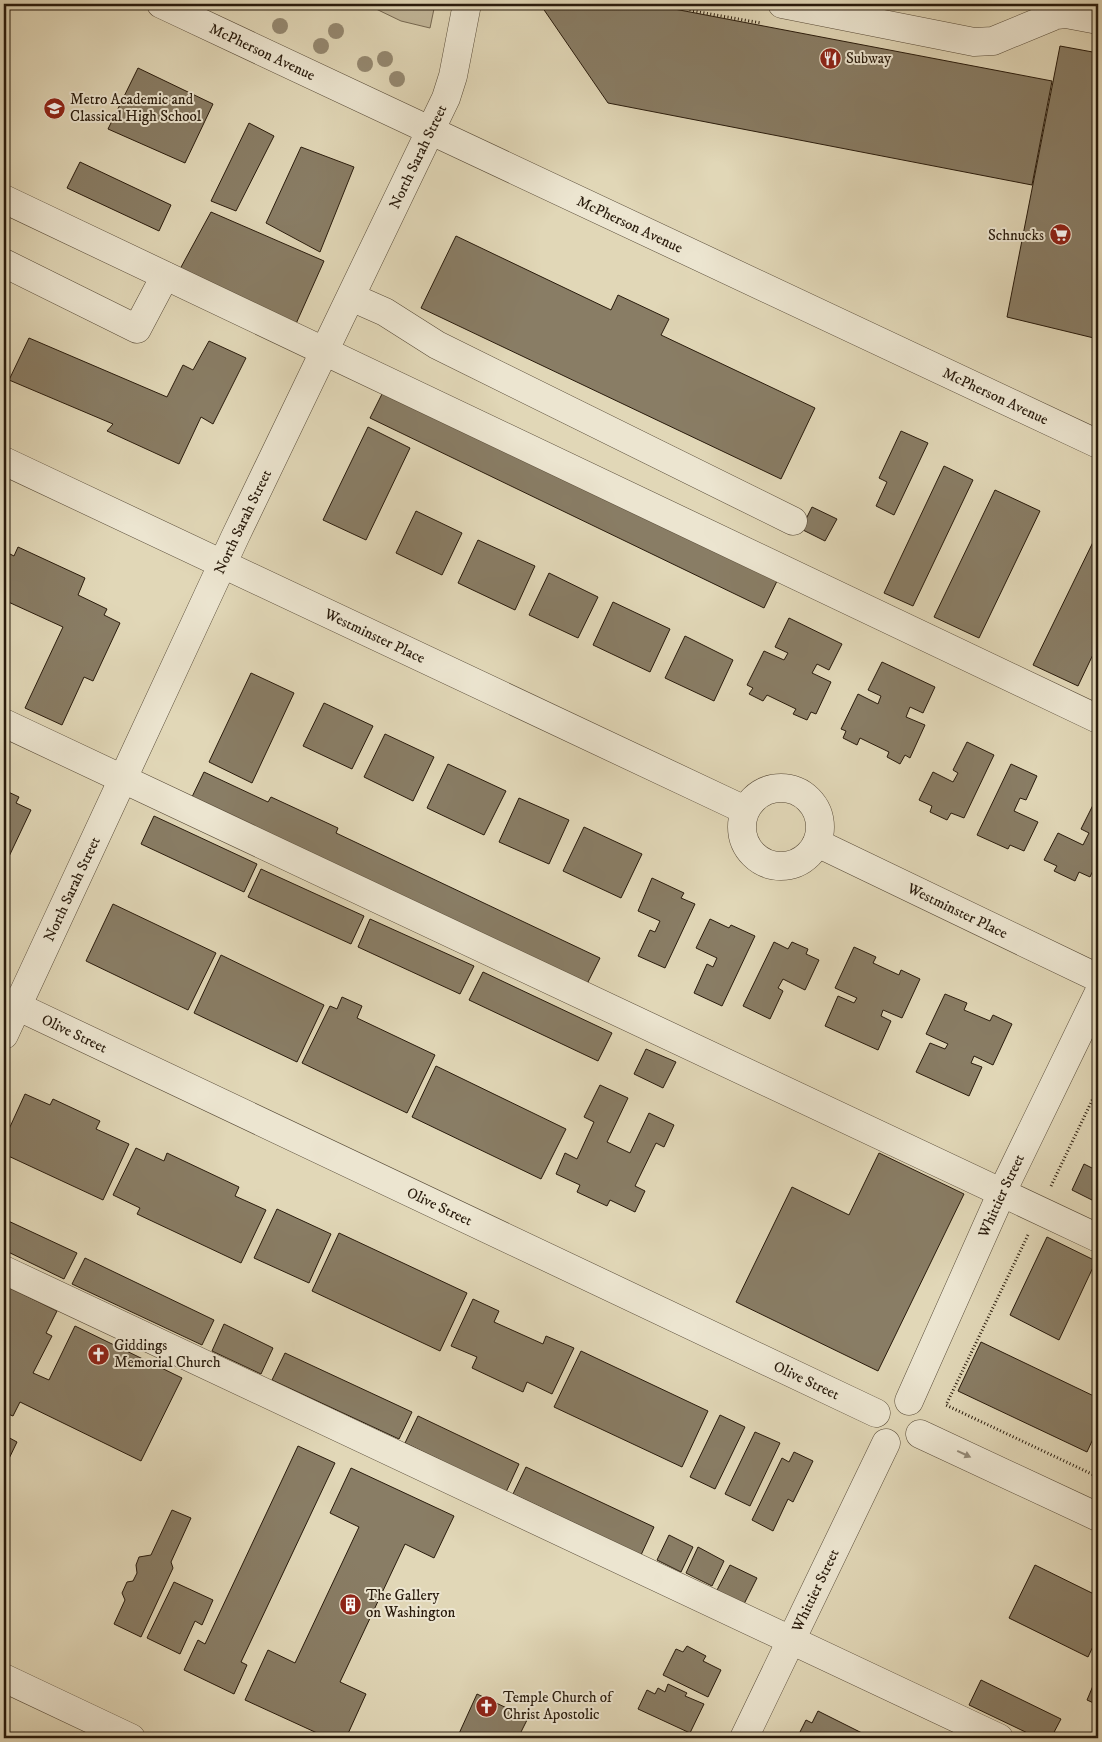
<svg xmlns="http://www.w3.org/2000/svg" width="1102" height="1742" viewBox="0 0 1102 1742" font-family="'IM FELL DW Pica',serif">
<rect width="100%" height="100%" fill="#e1d7b7"/>
<filter id="stains"><feTurbulence type="fractalNoise" baseFrequency=".004" numOctaves="4"/><feColorMatrix values="0 0 0 0 .2 0 0 0 0 .09 0 0 0 0 .02 0 0 0 .5 -.17"/></filter>
<radialGradient id="worn" r=".72"><stop offset=".6" stop-color="#630" stop-opacity="0"/><stop offset="1" stop-color="#630" stop-opacity=".3"/></radialGradient>
<path fill="#c2b79a" stroke="#766953" d="M376,4H435L430,28L401,21L374,8Z"/>
<path fill="#897d65" stroke="#291b0c" d="M540,4H666L669,8L1052,81L1032,185L608,103Z
M1060,46L1098,53V339L1007,317Z
M138,68L213,104L185,163L108,129Z
M249,123L274,136L236,211L211,201Z
M301,147L354,167L320,252L266,223Z
M80,162L171,205L159,231L67,188Z
M211,212L324,261L295,326L180,269Z
M456,236L611,310L618,295L669,319L661,335L815,408L781,479L421,308Z
M29,338L167,397L183,365L193,370L209,341L246,358L213,424L201,417L179,464L107,431L113,424L9,380Z
M384,390L778,579L764,608L370,418Z
M368,427L410,448L366,540L323,520Z
M901,431L928,443L894,515L876,506L887,482L879,478Z
M944,466L973,480L913,606L884,593Z
M995,490L1040,511L979,638L934,617Z
M812,507L837,519L825,541L801,529Z
M416,511L462,533L442,575L396,553Z
M1095,538L1098,540V644L1078,686L1033,665Z
M478,540L535,566L515,610L458,583Z
M18,547L85,578L78,595L107,609L104,615L120,623L93,681L84,677L62,725L25,708L63,627L4,600V551L14,556Z
M549,573L598,597L578,638L529,615Z
M613,602L670,629L650,672L593,645Z
M789,618L842,644L829,670L817,664L812,673L831,682L816,714L811,712L807,720L793,714L796,709L767,695L763,701L749,694L753,688L747,685L764,651L784,660L788,653L775,647Z
M685,636L733,660L714,701L665,678Z
M882,662L935,687L923,713L910,707L906,717L925,725L910,758L905,755L900,764L887,757L889,752L860,738L857,745L843,738L846,731L841,729L858,694L878,704L881,696L868,690Z
M251,673L294,693L252,783L209,762Z
M324,703L373,726L352,769L303,746Z
M385,734L434,757L413,801L364,777Z
M967,742L994,755L964,818L951,813L947,820L930,812L932,806L919,800L933,772L953,782L958,773L953,770Z
M448,764L506,791L484,835L427,808Z
M1011,764L1037,776L1026,800L1020,798L1014,811L1038,822L1024,851L1010,845L1008,849L977,835Z
M204,772L268,802L271,797L338,828L336,833L600,958L586,986L191,799Z
M4,790L19,797L16,803L31,810L4,867Z
M519,798L569,820L549,864L499,842Z
M1094,803L1098,805V860L1090,877L1079,872L1075,881L1054,871L1057,866L1044,860L1058,833L1083,845L1089,833L1081,829Z
M154,816L257,864L244,892L141,844Z
M584,827L642,854L621,898L563,871Z
M261,869L364,916L351,944L248,897Z
M652,878L684,893L681,898L695,904L665,968L638,956L650,930L655,932L660,921L638,911Z
M113,904L216,953L188,1010L86,961Z
M370,919L474,966L460,994L358,947Z
M710,919L729,928L731,925L755,936L722,1006L694,993L707,964L713,967L717,958L696,948Z
M774,942L788,949L792,942L808,949L806,954L819,960L805,990L783,979L778,988L783,991L770,1019L743,1006Z
M854,947L876,957L873,963L899,975L901,970L920,979L902,1018L883,1010L881,1016L891,1021L878,1050L825,1026L838,996L854,1003L857,998L835,988Z
M221,955L324,1005L297,1062L194,1013Z
M483,972L612,1033L598,1061L469,1000Z
M945,994L967,1003L964,1010L990,1021L993,1015L1012,1024L993,1065L974,1056L971,1063L982,1067L969,1096L916,1072L930,1043L945,1049L948,1044L926,1034Z
M342,997L362,1006L357,1018L435,1055L407,1113L302,1063L330,1006L337,1009Z
M646,1049L676,1062L663,1088L634,1074Z
M436,1066L566,1129L541,1179L412,1117Z
M600,1085L628,1098L607,1142L630,1153L649,1113L674,1125L664,1147L656,1143L635,1186L645,1191L635,1212L610,1200L607,1206L577,1192L580,1185L556,1174L565,1153L577,1159L594,1122L584,1117Z
M25,1094L50,1105L53,1099L100,1121L96,1129L129,1144L103,1200L4,1154V1140Z
M136,1148L164,1161L167,1153L239,1187L235,1196L266,1210L241,1263L137,1214L140,1208L113,1195Z
M879,1153L964,1194L878,1371L736,1302L792,1187L849,1215Z
M1084,1164L1098,1171V1203L1072,1190Z
M277,1209L331,1234L309,1283L254,1258Z
M4,1219L77,1253L64,1279L4,1250Z
M339,1233L467,1293L440,1351L312,1291Z
M1047,1237L1096,1261L1059,1340L1010,1315Z
M85,1258L214,1320L202,1345L72,1284Z
M4,1285L57,1311L46,1333L52,1336L33,1373L49,1380L75,1326L182,1378L141,1461L20,1402L13,1416L8,1414L4,1421Z
M473,1299L499,1311L494,1322L543,1344L546,1336L574,1348L552,1394L527,1382L523,1392L472,1368L477,1357L451,1346Z
M224,1324L273,1348L261,1374L212,1351Z
M981,1342L1098,1398V1428L1087,1452L958,1391Z
M581,1351L708,1411L682,1467L554,1407Z
M285,1353L412,1412L399,1439L272,1380Z
M720,1415L745,1427L715,1489L690,1477Z
M418,1416L519,1464L506,1492L405,1443Z
M755,1432L780,1443L750,1506L725,1494Z
M4,1435L17,1442L4,1469Z
M298,1446L335,1463L241,1662L247,1665L234,1694L184,1670L198,1640L205,1644Z
M794,1452L813,1461L793,1502L788,1499L773,1531L752,1520L782,1458L789,1462Z
M526,1467L654,1527L641,1555L513,1494Z
M351,1468L454,1516L434,1558L405,1544L340,1682L366,1694L346,1738H328L245,1700L268,1650L295,1663L359,1527L330,1513Z
M172,1510L191,1518L171,1562L173,1568L141,1637L114,1624L125,1600L122,1593L127,1582L133,1581L137,1573L136,1565L139,1557L151,1555Z
M669,1535L693,1547L681,1572L657,1560Z
M698,1547L724,1561L712,1586L686,1573Z
M730,1565L757,1578L743,1606L716,1592Z
M1035,1565L1098,1596V1636L1088,1657L1009,1618Z
M174,1582L213,1600L202,1625L195,1621L180,1654L147,1638Z
M687,1646L706,1656L703,1661L721,1670L708,1697L663,1675L676,1649L683,1652Z
M1098,1674V1705L1087,1700Z
M981,1680L1061,1719L1051,1738H1038L969,1705Z
M668,1684L687,1693L685,1696L704,1704L690,1733L638,1709L647,1690L655,1694L658,1688L665,1692Z
M477,1694L528,1718L518,1738H457Z
M818,1711L862,1733L859,1738H797L806,1720L812,1723Z"/>
<g fill="none" stroke-linecap="round" stroke-linejoin="round">
<defs>
<g id="minor">
<path id="s1" d="M161,4L1098,444"/>
<path d="M782,4L974,42L993,41L1056,15L1066,14L1098,20"/>
<path d="M4,199L1098,719"/>
<path d="M4,263L137,329L165,276"/>
<path d="M351,297L385,312L437,345L793,521"/>
<path id="s2" d="M4,461L745,810"/>
<path d="M4,723L1098,1238"/>
<circle cx="781" cy="827" r="39"/>
<path id="s3" d="M817,843L1098,978"/>
<path id="s4" d="M4,1000L876,1413"/>
<path id="s5" d="M4,1035L235,537L446,98L453,76L467,4"/>
<path d="M4,1270L999,1738"/>
<path id="s6" d="M909,1401L1002,1192L1098,994"/>
<path d="M920,1434L1098,1517"/>
<path d="M4,1678L131,1738"/>
<path id="s7" d="M744,1738L886,1443"/>
</g>
</defs>
<use href="#minor" stroke="#574a37" stroke-width="29"/>
<path stroke="#291b0c" stroke-width="3" stroke-dasharray="1 2.5" stroke-linecap="butt" d="M677,4L693,11L761,23
M1051,1186L1098,1088
M1028,1235L946,1405L1098,1477"/>
<use href="#minor" stroke="#ece5d0" stroke-width="28"/>
</g>
<g fill="#958971">
<circle cx="280" cy="26" r="8"/>
<circle cx="336" cy="31" r="8"/>
<circle cx="321" cy="46" r="8"/>
<circle cx="385" cy="59" r="8"/>
<circle cx="365" cy="64" r="8"/>
<circle cx="397" cy="79" r="8"/>
</g>
<defs><path id="oneway-solid" d="M-6-.8H1V-3.2L6.5 0L1 3.2V.8H-6Z" transform="scale(1.25)"/></defs>
<use fill="#948a78" href="#oneway-solid" transform="translate(964 1454) rotate(25)"/>
<defs>
<symbol id="restaurant-disc" viewBox="-11 -11 22 22"><circle r="9.5" fill="#8f2418" stroke="#ece5d0"/><path d="M-5-6h1v4h1v-4h1v4h1v-4h1v5L-1.5 .5V6h-2V.5L-5-1ZM5-6V6H3V1.5H1.5Q1.5-4 5-6Z" fill="#fff"/></symbol>
<symbol id="school-disc" viewBox="-11 -11 22 22"><circle r="9.5" fill="#8f2418" stroke="#ece5d0"/><path d="M0-5L7-2L0 1L-7-2ZM-4 1L0 2.5L4 1V4Q0 6-4 4Z" fill="#fff"/></symbol>
<symbol id="supermarket-disc" viewBox="-11 -11 22 22"><circle r="9.5" fill="#8f2418" stroke="#ece5d0"/><path d="M-6-5.5h2.5l.6 2H6L4.5 2H-2.5L-4.4-4H-6ZM-1.5 3.2a1.3 1.3 0 1 0 .1 0ZM3 3.2a1.3 1.3 0 1 0 .1 0Z" fill="#fff"/></symbol>
<symbol id="church-disc" viewBox="-11 -11 22 22"><circle r="9.5" fill="#8f2418" stroke="#ece5d0"/><path d="M-1.2-6h2.4v3.5h3.3v2.4h-3.3V6h-2.4V-.1h-3.3v-2.4h3.3Z" fill="#fff"/></symbol>
<symbol id="building-disc" viewBox="-11 -11 22 22"><circle r="9.5" fill="#8f2418" stroke="#ece5d0"/><path d="M-4-6H4V6H1V3H-1V6H-4ZM-2.5-4.3h1.7v1.8h-1.7ZM.8-4.3h1.7v1.8H.8ZM-2.5-1h1.7V.8h-1.7ZM.8-1h1.7V.8H.8Z" fill="#fff"/></symbol>
</defs>
<g fill-rule="evenodd">
<use href="#restaurant-disc" x="818" y="46" width="25" height="25"/>
<use href="#school-disc" x="42" y="96" width="25" height="25"/>
<use href="#supermarket-disc" x="1048" y="222" width="25" height="25"/>
<use href="#church-disc" x="86" y="1342" width="25" height="25"/>
<use href="#building-disc" x="338" y="1592" width="25" height="25"/>
<use href="#church-disc" x="474" y="1694" width="25" height="25"/>
</g>
<g text-anchor="middle" stroke-width="4" stroke-linejoin="round" paint-order="stroke">
<g font-size="15" fill="#291b0c" stroke="#ece5d0">
<text dy="5" stroke="none"><textPath href="#s1" startOffset="112">McPherson Avenue</textPath></text>
<text dy="5" stroke="none"><textPath href="#s5" startOffset="971">North Sarah Street</textPath></text>
<text dy="5" stroke="none"><textPath href="#s1" startOffset="518">McPherson Avenue</textPath></text>
<text dy="5" stroke="none"><textPath href="#s1" startOffset="922">McPherson Avenue</textPath></text>
<text dy="5" stroke="none"><textPath href="#s5" startOffset="566">North Sarah Street</textPath></text>
<text dy="5" stroke="none"><textPath href="#s2" startOffset="410">Westminster Place</textPath></text>
<text dy="5" stroke="none"><textPath href="#s5" startOffset="161">North Sarah Street</textPath></text>
<text dy="5" stroke="none"><textPath href="#s3" startOffset="156">Westminster Place</textPath></text>
<text dy="5" stroke="none"><textPath href="#s4" startOffset="78">Olive Street</textPath></text>
<text dy="5" stroke="none"><textPath href="#s6" startOffset="225">Whittier Street</textPath></text>
<text dy="5" stroke="none"><textPath href="#s4" startOffset="482">Olive Street</textPath></text>
<text dy="5" stroke="none"><textPath href="#s4" startOffset="888">Olive Street</textPath></text>
<text dy="5" stroke="none"><textPath href="#s7" startOffset="164">Whittier Street</textPath></text>
</g>
<g font-size="15" fill="#291b0c" stroke="#ece5d0" text-anchor="start">
<text x="846" y="63">Subway</text>
<text x="70" y="104">Metro Academic and<tspan x="70" dy="17">Classical High School</tspan></text>
<text x="1044" y="240" text-anchor="end">Schnucks</text>
<text x="114" y="1350">Giddings<tspan x="114" dy="17">Memorial Church</tspan></text>
<text x="366" y="1600">The Gallery<tspan x="366" dy="17">on Washington</tspan></text>
<text x="503" y="1702">Temple Church of<tspan x="503" dy="17">Christ Apostolic</tspan></text>
</g>
</g>
<rect width="1102" height="1742" fill="none" stroke="#e1d7b7" stroke-width="20"/>
<rect x="5" y="5" width="1092" height="1732" fill="none" stroke="#291b0c" stroke-width="2.5"/>
<rect x="10" y="10" width="1082" height="1722" fill="none" stroke="#291b0c"/>
<rect width="100%" height="100%" filter="url(#stains)"/>
<rect width="100%" height="100%" fill="url(#worn)"/>
</svg>
